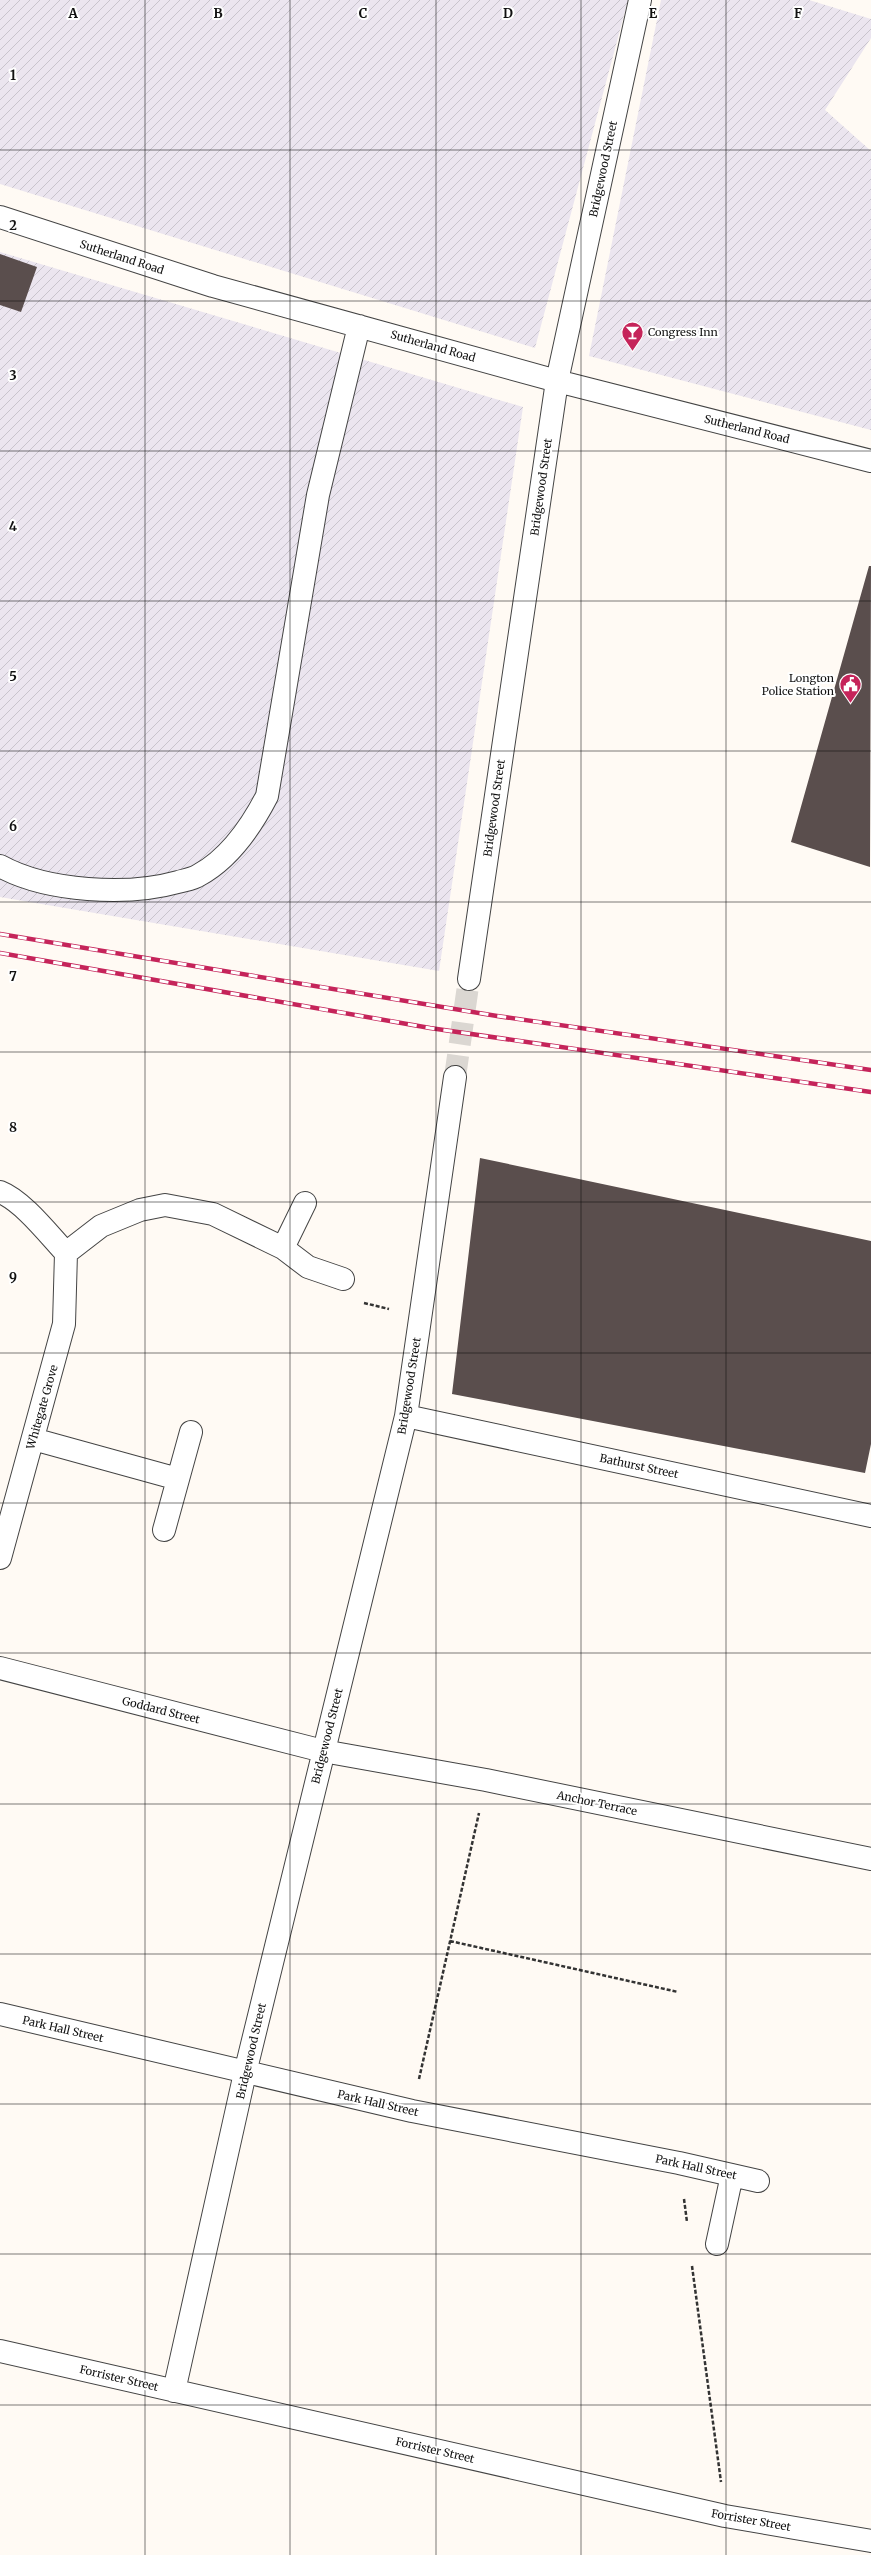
<svg xmlns="http://www.w3.org/2000/svg" width="871" height="2555" viewBox="0 0 871 2555" font-family="Merriweather,serif">
<defs>
<pattern id="industrial-furrows" width="10" height="10" patternUnits="userSpaceOnUse"><rect width="10" height="10" fill="#ebe5ef"/><path d="M-1 1l2-2M0 10L10 0M9 11l2-2" fill="none" stroke="#c8c3cc"/></pattern>
</defs>
<rect width="100%" height="100%" fill="#fffaf4"/>
<path fill="url(#industrial-furrows)" d="M0,0H628L535,348L0,184Z
M661,0H809L871,19V38L825,110L871,151V430L589,356Z
M0,252L523,407L439,971L0,897Z"/>
<path fill="#5a4e4d" d="M0,254L37,267L21,312L0,305Z
M869,566H871L870,867L791,842Z
M480,1158L871,1241V1444L865,1473L452,1394Z"/>
<g fill="none" stroke-linecap="round" stroke-linejoin="round">
<path stroke="#dbd7d2" stroke-width="22" stroke-dasharray="22 11" stroke-linecap="butt" d="M455,1077L469,979"/>
<defs>
<path id="minor" d="M0,217L213,286L557,381L871,461
M0,866C47,892 128,896 178,882C185,880 193,879 199,875C230,858 251,827 267,796L318,495L359,326
M469,979L557,381L640,0
M0,1192C23,1201 49,1235 66,1253
M283,1248L305,1203
M66,1253L101,1226L140,1210L165,1205L213,1214L283,1248L308,1267L343,1279
M406,1416L871,1516
M33,1439L178,1479
M164,1530L191,1432
M0,1558L64,1324L66,1253
M0,1668L323,1751L486,1780L871,1859
M0,2014L412,2111L679,2163L758,2181
M717,2244L732,2175
M0,2351L725,2516L871,2541
M174,2391L245,2073L406,1416L455,1077"/>
</defs>
<use href="#minor" stroke="#444" stroke-width="24"/>
<path stroke="#333" stroke-width="2.5" stroke-dasharray="4 2" stroke-linecap="butt" d="M364,1303L389,1309
M450,1941L678,1992
M419,2079L479,1813
M684,2199L687,2222
M692,2266L721,2482"/>
<use href="#minor" stroke="#fff" stroke-width="22"/>
<defs>
<path id="rail" d="M0,934L497,1016L871,1070
M0,953L430,1028L871,1092"/>
</defs>
<use href="#rail" stroke="#c5245a" stroke-width="4.5"/>
<use href="#rail" stroke="#fff" stroke-width="3" stroke-dasharray="9" stroke-linecap="butt"/>
</g>
<path fill="none" stroke="#111" stroke-width="1" stroke-opacity="0.55" d="M145,0V2555M290,0V2555M436,0V2555M581,0V2555M726,0V2555M0,150H871M0,301H871M0,451H871M0,601H871M0,751H871M0,902H871M0,1052H871M0,1202H871M0,1353H871M0,1503H871M0,1653H871M0,1804H871M0,1954H871M0,2104H871M0,2254H871M0,2405H871"/>
<defs>
<symbol id="bar-pin" viewBox="-11 -11 22 30"><path d="M0 17L-7.5 6A9.5 9.5 0 1 1 7.5 6Z" fill="#c5245a" stroke="#fff"/><path d="M-6-5H6L.8 .8V4.5H3.5V6h-7V4.5H-.8V.8Z" fill="#fff"/></symbol>
<symbol id="civic-pin" viewBox="-11 -11 22 30"><path d="M0 17L-7.5 6A9.5 9.5 0 1 1 7.5 6Z" fill="#c5245a" stroke="#fff"/><path d="M-.6-6.5H3V-4.5H.6V-3L4-1V1h2V6H-6V1h2V-1L-.6-3ZM-1.2 2.5V6h2.4V2.5Z" fill="#fff"/></symbol>
</defs>
<g fill-rule="evenodd">
<use href="#bar-pin" x="620" y="320" width="25" height="34"/>
<use href="#civic-pin" x="838" y="672" width="25" height="34"/>
</g>
<g text-anchor="middle" stroke-width="4" stroke-linejoin="round" paint-order="stroke">
<g font-size="11" fill="#111" stroke="#fff">
<text transform="translate(603 169) rotate(-78)" y="4">Bridgewood Street</text>
<text transform="translate(122 257) rotate(18)" y="4">Sutherland Road</text>
<text transform="translate(433 346) rotate(16)" y="4">Sutherland Road</text>
<text transform="translate(747 429) rotate(14)" y="4">Sutherland Road</text>
<text transform="translate(541 487) rotate(-82)" y="4">Bridgewood Street</text>
<text transform="translate(494 808) rotate(-82)" y="4">Bridgewood Street</text>
<text transform="translate(409 1386) rotate(-81)" y="4">Bridgewood Street</text>
<text transform="translate(42 1407) rotate(-74)" y="4">Whitegate Grove</text>
<text transform="translate(639 1466) rotate(12)" y="4">Bathurst Street</text>
<text transform="translate(161 1710) rotate(14)" y="4">Goddard Street</text>
<text transform="translate(327 1736) rotate(-76)" y="4">Bridgewood Street</text>
<text transform="translate(597 1803) rotate(12)" y="4">Anchor Terrace</text>
<text transform="translate(63 2029) rotate(13)" y="4">Park Hall Street</text>
<text transform="translate(251 2051) rotate(-77)" y="4">Bridgewood Street</text>
<text transform="translate(378 2103) rotate(13)" y="4">Park Hall Street</text>
<text transform="translate(696 2167) rotate(12)" y="4">Park Hall Street</text>
<text transform="translate(119 2378) rotate(13)" y="4">Forrister Street</text>
<text transform="translate(435 2450) rotate(13)" y="4">Forrister Street</text>
<text transform="translate(751 2520) rotate(10)" y="4">Forrister Street</text>
</g>
<g font-size="11" fill="#111" stroke="#fff" text-anchor="start">
<text x="648" y="336">Congress Inn</text>
<text x="834" y="682" text-anchor="end">Longton<tspan x="834" dy="13">Police Station</tspan></text>
</g>
</g>
<g font-size="13" text-anchor="middle" font-weight="bold" fill="#111" stroke="#fff" stroke-width="4" stroke-linejoin="round" paint-order="stroke">
<text x="73" y="18">A</text>
<text x="218" y="18">B</text>
<text x="363" y="18">C</text>
<text x="508" y="18">D</text>
<text x="653" y="18">E</text>
<text x="798" y="18">F</text>
<text x="13" y="80">1</text>
<text x="13" y="230">2</text>
<text x="13" y="380">3</text>
<text x="13" y="531">4</text>
<text x="13" y="681">5</text>
<text x="13" y="831">6</text>
<text x="13" y="981">7</text>
<text x="13" y="1132">8</text>
<text x="13" y="1282">9</text>
</g>
</svg>
